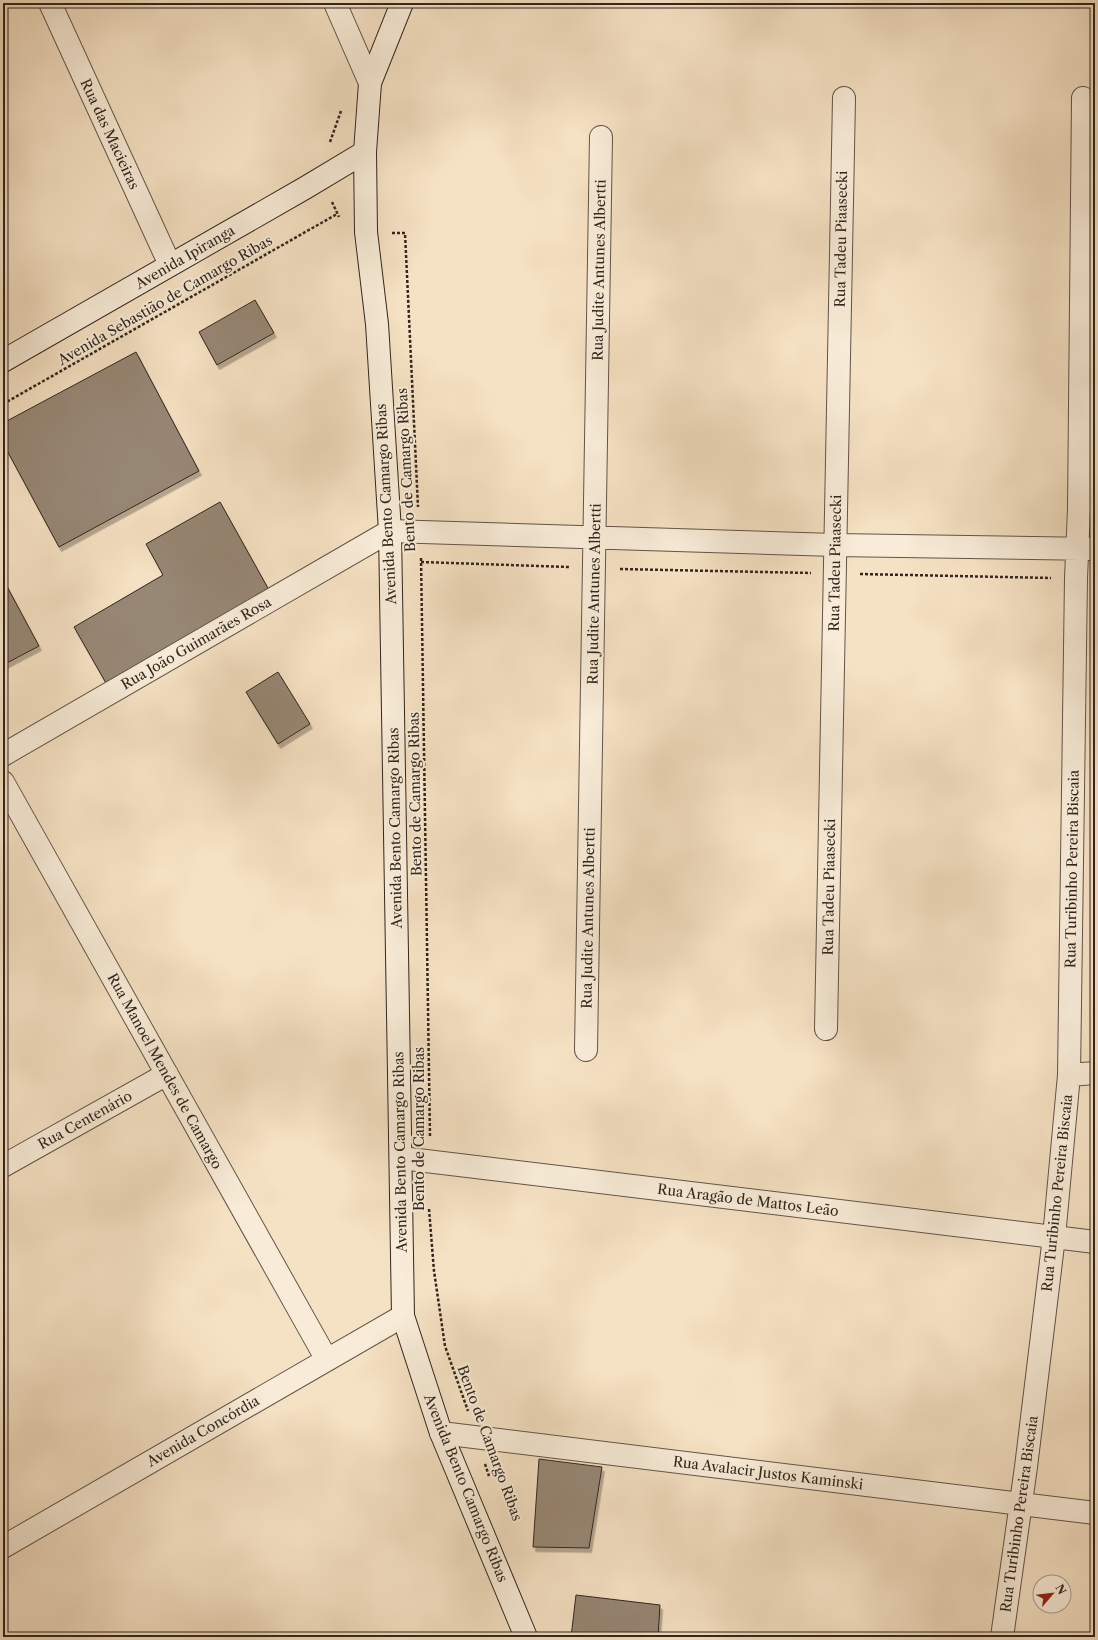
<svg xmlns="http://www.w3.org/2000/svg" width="1098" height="1640" viewBox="0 0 1098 1640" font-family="'Libre Caslon Text',serif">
<defs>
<filter id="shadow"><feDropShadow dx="2.5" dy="4.5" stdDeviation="0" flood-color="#0004"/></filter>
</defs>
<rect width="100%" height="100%" fill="#f5e1c3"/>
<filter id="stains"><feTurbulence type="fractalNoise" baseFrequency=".005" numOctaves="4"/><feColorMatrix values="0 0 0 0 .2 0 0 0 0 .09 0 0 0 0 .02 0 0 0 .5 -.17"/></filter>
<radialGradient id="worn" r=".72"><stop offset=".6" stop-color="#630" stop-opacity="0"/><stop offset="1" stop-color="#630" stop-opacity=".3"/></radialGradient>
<path fill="#978774" stroke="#31251e" filter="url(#shadow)" d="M255,300L274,333L217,365L199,332Z
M136,352L199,471L59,547L3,443V423Z
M220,502L269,590L106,683L74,627L163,575L146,544Z
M3,579L39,646L3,665Z
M278,672L310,724L278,744L246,692Z
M539,1459L602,1467L589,1548L533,1547Z
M576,1595L660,1605L658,1637H571Z"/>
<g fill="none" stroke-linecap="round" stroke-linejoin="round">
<defs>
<path id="street" d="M50,3L170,265
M335,3L370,83
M3,755L390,531L835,545L1095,549
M3,782L327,1360
M826,1029L844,98
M586,1050L601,137
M1069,1075L1095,1073
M401,1158L1095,1242
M3,1166L167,1074
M441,1433L1095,1513
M3,1547L403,1316
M1002,1637L1026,1467L1054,1237L1069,1075L1076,578L1079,509L1083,98"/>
<path id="secondary" d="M402,3L370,83L365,152L366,232L377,324L390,531L403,1316L441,1433L526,1637
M3,361L305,188L365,152"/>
</defs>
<use href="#street" stroke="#625447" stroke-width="24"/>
<use href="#secondary" stroke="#31251e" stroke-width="24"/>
<path stroke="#31251e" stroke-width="2.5" stroke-dasharray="3 2" stroke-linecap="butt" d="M330,142L341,111
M332,202L339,217
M392,233H405L418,507
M3,404L337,214
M421,558L430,1137
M421,562L569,567
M620,569L811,573
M860,574L1051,578
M429,1209L434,1271L445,1346L468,1411
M485,1464L489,1476"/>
<use href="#street" stroke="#f8ecd8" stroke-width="22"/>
<use href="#secondary" stroke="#f8ecd8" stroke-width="22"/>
</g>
<g text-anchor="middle" stroke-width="4" stroke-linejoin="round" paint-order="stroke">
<g font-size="14" fill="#31251e" stroke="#f8ecd8">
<text transform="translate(110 134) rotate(65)" y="5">Rua das Macieiras</text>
<text transform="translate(841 239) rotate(-89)" y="5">Rua Tadeu Piaasecki</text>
<text transform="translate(185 257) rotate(-30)" y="5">Avenida Ipiranga</text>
<text transform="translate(599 270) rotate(-89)" y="5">Rua Judite Antunes Albertti</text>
<text transform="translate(165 300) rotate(-30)" y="5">Avenida Sebastião de Camargo Ribas</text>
<text transform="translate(406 470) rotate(-93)" y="5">Bento de Camargo Ribas</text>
<text transform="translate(386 504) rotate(-93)" y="5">Avenida Bento Camargo Ribas</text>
<text transform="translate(835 563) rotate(-89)" y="5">Rua Tadeu Piaasecki</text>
<text transform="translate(594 594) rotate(-89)" y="5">Rua Judite Antunes Albertti</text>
<text transform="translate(196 643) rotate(-30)" y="5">Rua João Guimarães Rosa</text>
<text transform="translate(415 794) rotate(-91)" y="5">Bento de Camargo Ribas</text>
<text transform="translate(395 828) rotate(-91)" y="5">Avenida Bento Camargo Ribas</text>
<text transform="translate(1072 869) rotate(-89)" y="5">Rua Turibinho Pereira Biscaia</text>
<text transform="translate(829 887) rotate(-89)" y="5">Rua Tadeu Piaasecki</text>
<text transform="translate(588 918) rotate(-89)" y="5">Rua Judite Antunes Albertti</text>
<text transform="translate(165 1071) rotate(61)" y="5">Rua Manoel Mendes de Camargo</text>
<text transform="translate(85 1120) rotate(-29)" y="5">Rua Centenário</text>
<text transform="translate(419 1129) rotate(-90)" y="5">Bento de Camargo Ribas</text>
<text transform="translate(400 1152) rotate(-91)" y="5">Avenida Bento Camargo Ribas</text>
<text transform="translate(1057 1193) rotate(-84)" y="5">Rua Turibinho Pereira Biscaia</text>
<text transform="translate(748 1200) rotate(7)" y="5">Rua Aragão de Mattos Leão</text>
<text transform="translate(203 1431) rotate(-30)" y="5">Avenida Concórdia</text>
<text transform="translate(490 1443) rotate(70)" y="5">Bento de Camargo Ribas</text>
<text transform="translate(768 1473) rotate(7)" y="5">Rua Avalacir Justos Kaminski</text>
<text transform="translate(466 1488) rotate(68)" y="5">Avenida Bento Camargo Ribas</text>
<text transform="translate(1019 1514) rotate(-82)" y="5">Rua Turibinho Pereira Biscaia</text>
</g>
</g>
<rect width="1098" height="1640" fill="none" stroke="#f5e1c3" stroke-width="16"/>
<rect x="4" y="4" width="1090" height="1632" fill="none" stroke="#31251e" stroke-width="2"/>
<rect x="8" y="8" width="1082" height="1624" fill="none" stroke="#31251e"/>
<g transform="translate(1052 1594) rotate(62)"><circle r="19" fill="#f8ecd8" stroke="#a89c8e"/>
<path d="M0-3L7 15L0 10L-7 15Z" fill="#8f2418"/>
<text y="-6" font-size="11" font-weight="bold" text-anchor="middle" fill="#31251e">N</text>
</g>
<rect width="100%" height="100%" filter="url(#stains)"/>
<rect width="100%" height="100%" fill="url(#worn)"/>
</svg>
